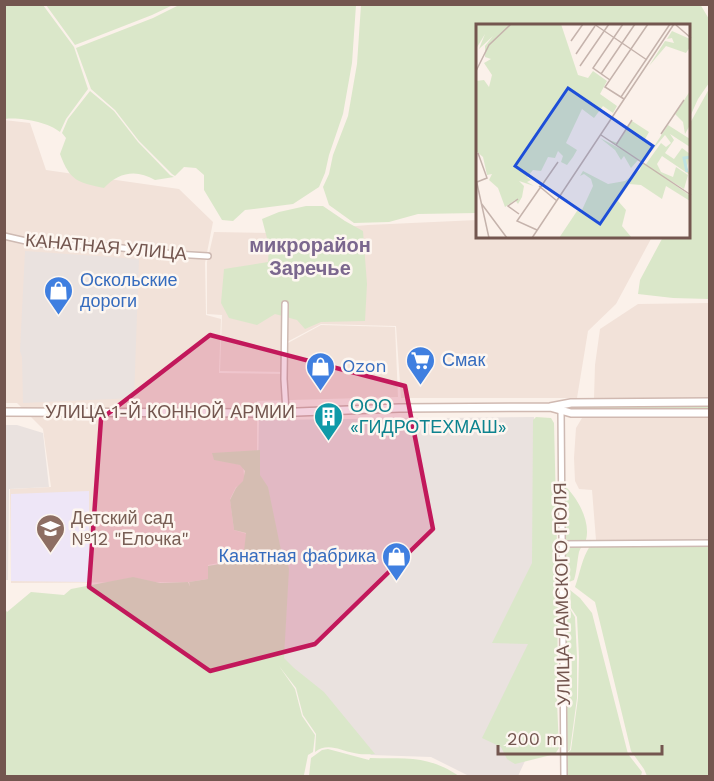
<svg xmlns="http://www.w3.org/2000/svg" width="714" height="781" viewBox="0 0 714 781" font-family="'Work Sans',sans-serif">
<rect width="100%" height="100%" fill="#fbf1ea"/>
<path fill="#f2e2d9" d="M4,120L30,123L46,170L179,189L213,222L205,263L206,315L221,319L219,373L285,374L288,343L321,325L395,327L398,397L257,401V455H242L245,485L236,487L230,499L234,530L247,534L246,558L208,565V579L189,582L11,583L10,489L51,487L43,429L17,403H5Z
M477,220V237H652L616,304L588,331L577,398H401L396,326L321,324L287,342L284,372L220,371L222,315L207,314V262L214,232L275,233L368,225Z
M709,303V540H596L592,490L579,489L575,481L574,458L576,428L594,398L595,365L600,329L638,304Z"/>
<path fill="#eae2df" d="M25,251L139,259L134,398L23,403L22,357L20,351Z
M534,417V567L525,761L518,776H469L431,757L371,755L327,701L282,659L258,474L259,420Z
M5,425H17L43,433L49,487L9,489L8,580H4Z"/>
<path fill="#eee6f7" d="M89,491V582L11,581V494Z"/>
<path fill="#dae7c9" d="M700,4L709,19V83L698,99L689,119L688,26H477V213L418,214L389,222L354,223L329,205L323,187L329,174L333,155L348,116L357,64L361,5Z
M4,5H43L74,47L88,89L66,119L60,132C48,122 20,117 5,119Z
M46,5H173L152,15L75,45Z
M179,5H356L352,63L343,114L329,155L325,173L319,187L293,204L245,210L233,221L222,220L204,190V175L196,168L184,167L175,176L172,174L139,141L115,110L91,89L76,48L153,18Z
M709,89V299L673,298L638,294L640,280L663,237H688L689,125Z
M90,91L114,111L138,142L170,175L174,177L155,180C137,169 118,172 104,188C77,182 70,181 60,154L66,138L62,133L68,119Z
M306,206H323L345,221L363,231L367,284L365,321L321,322L305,329L297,320L275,314L257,325L229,318L221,303L224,269L268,262L269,246L262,219L279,212Z
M710,405L709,409H569L568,408L575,406Z
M536,417L551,418L554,423L558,590L557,702L559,748L555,754L515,764L507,759L501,747L482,738L528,644L492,643L532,563L533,420Z
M260,450V475L268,487L282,555L286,556L289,569L284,658L294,668L324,692L375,754C368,754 361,755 354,753C340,750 327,742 315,752L316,734L303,715L296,688L279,666L295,689L302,716L315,735L313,752L308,755L304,775L5,776V609L7,612L31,592L64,595L71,589L133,577L160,583L188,582L190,586L189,582L208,579V566L243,560L246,533L234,530L230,500L236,488L243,481L245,471L240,465L214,460L212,453Z
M564,485C577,497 591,521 586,540C584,544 580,548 579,552C577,561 577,571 574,580L569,582L565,577Z
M590,546L709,547L710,701L708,702L709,776H647L644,769L631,751L595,602L575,587C580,573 582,558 590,546Z
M570,590L580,598L592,613L628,754L642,772L641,776H567L566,754L571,750L578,698L579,657L577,617L571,608Z
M567,591H569L570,609L575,617L577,657V698L570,750L566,753L565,593Z
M328,749L369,760L370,758C406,759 428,755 459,776H309L311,758L322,750Z"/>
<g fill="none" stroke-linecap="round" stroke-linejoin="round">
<defs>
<path id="minor" d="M4,236L39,244L105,246L174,254L208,256
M285,304L284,379L286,412
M561,410L564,776
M561,544L710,543"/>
<path id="secondary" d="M550,407L571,413H710
M4,412L272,413L399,408L550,407L571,403L710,402"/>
</defs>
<use href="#minor" stroke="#cebab3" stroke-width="8"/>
<use href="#secondary" stroke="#d0b9b1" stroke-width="10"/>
<use href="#minor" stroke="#fff" stroke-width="5"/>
<use href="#secondary" stroke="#fff" stroke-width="7"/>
</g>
<path fill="#c2185b" fill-opacity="0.2" stroke="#c2185b" stroke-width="4.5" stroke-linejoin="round" d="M210,335L405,386L433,529L315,644L210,671L89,587L101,419Z"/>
<defs>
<symbol id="shop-pin" viewBox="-11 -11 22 30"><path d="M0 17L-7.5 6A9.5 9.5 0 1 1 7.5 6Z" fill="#3f7fe0" stroke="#fdf6f0"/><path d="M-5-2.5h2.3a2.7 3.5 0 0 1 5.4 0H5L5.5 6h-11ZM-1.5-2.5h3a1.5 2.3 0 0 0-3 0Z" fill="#fff"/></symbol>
<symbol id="supermarket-pin" viewBox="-11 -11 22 30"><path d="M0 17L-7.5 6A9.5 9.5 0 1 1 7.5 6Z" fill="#3f7fe0" stroke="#fdf6f0"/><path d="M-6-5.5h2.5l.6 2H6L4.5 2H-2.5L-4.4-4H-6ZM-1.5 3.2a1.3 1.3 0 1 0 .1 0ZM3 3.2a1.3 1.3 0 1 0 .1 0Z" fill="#fff"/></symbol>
<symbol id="building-pin" viewBox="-11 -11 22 30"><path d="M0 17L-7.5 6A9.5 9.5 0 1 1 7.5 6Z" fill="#0f9aa8" stroke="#fdf6f0"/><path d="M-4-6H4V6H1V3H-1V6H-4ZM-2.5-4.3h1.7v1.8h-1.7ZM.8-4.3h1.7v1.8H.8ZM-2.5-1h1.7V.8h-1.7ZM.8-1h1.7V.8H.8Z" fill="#fff"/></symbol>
<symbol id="school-pin" viewBox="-11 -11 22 30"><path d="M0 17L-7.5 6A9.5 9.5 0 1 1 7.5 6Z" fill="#8d6e63" stroke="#fdf6f0"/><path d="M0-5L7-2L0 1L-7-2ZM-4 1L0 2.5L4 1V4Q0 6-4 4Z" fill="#fff"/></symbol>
</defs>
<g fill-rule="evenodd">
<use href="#shop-pin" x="42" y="274" width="33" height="45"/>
<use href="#supermarket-pin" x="404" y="344" width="33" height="45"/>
<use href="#shop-pin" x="304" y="350" width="33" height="45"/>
<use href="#building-pin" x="312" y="400" width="33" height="45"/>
<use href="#school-pin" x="34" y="512" width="33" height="45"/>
<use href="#shop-pin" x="380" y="540" width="33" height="45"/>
</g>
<g text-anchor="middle" stroke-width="5" stroke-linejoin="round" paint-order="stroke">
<g font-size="18" fill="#73564f" stroke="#fdf6f0">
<text transform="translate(106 247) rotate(5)" y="6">КАНАТНАЯ УЛИЦА</text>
<text x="170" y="418">УЛИЦА 1-Й КОННОЙ АРМИИ</text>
<text transform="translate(562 594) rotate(-91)" y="6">УЛИЦА ЛАМСКОГО ПОЛЯ</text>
</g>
<g font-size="18" fill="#366cbe" stroke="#fdf6f0" text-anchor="start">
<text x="80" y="286">Оскольские<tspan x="80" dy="21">дороги</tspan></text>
<text x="442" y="366">Смак</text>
<text x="342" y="372">Ozon</text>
<text x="376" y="562" text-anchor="end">Канатная фабрика</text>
</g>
<g font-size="18" fill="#0d838f" stroke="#fdf6f0" text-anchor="start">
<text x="350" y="412">ООО<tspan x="350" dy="21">«ГИДРОТЕХМАШ»</tspan></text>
</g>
<g font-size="18" fill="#785e54" stroke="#fdf6f0" text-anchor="start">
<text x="71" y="524">Детский сад<tspan x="71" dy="21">№12 "Елочка"</tspan></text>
</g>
<g font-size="20" font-weight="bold" fill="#7b678e" stroke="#fdf6f0">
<text x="310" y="252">микрорайон<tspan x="310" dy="23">Заречье</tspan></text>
</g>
</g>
<g transform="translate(476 24)">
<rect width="214" height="214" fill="#fbf1ea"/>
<path d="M0,0H85L102,51L112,54L117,47L131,57L124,70L141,82L137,89L127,82L118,94L106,85L90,119L101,126L97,133L91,141L85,138L87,132L82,127L79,134L72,133L65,147L57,146L51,153L55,156L51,158L58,162L43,157L48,162L46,173L42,180L39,176L29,183L22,164L13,156L16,150L11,151L7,133L0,127V57L8,56L13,63L16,51L8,39L15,35L9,33V22L17,12L3,25L9,10L0,25ZM196,7L214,15V23L210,29L190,22L173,42L189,17L198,19L196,14L191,15ZM214,67V101L209,110L207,98L199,90ZM156,97L173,108L168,117L177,122L166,138L146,125L162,136L155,144L148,132L145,136L139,126L124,114L145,125L133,116L142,119ZM192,101L214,115V123L194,110L198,116L189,129L198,135L206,124L214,130L211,144L214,151L186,132L181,140L185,148L197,153L200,143L212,151L208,165L182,149L213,171L214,177L190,162L186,175L165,161L153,160L142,177L150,186L146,202L156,214H83L101,187L106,186L117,162L115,155L108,150L104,152L107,147L132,160L149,157L164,146L166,139L170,140L185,119L190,123L195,119L189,111L173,130Z" fill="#dae7c9"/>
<path fill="none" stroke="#bfe3e2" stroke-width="3" d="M211,148L208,134L215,133"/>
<path fill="none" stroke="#c5b3ac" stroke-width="1.5" d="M118,0L171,36M200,1L215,14M95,17L107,0M100,30L119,2M104,42L133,0M0,47L13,21L35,0M125,50L159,0M134,56L117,44L147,0M145,73L194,0M148,75L129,63L172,0M185,110L208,76M125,111L215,171M140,121L156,96M0,155L13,214M1,158L11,154L2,129M63,162L81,177M42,175L32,182L43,190M5,179L31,214M61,206L41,197L82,138M56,214L198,0"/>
<path fill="#1d4ed8" fill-opacity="0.15" stroke="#1d4ed8" stroke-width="3" d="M92,64L177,122L124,200L39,142Z"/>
<rect width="214" height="214" fill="none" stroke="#73564f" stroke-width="3"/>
</g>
<rect width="714" height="781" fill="none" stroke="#73564f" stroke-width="12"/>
<path d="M498 745v9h164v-9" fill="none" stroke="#73564f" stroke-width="3"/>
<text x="507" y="745" font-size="18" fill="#73564f" stroke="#fdf6f0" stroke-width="4.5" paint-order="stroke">200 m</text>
</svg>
